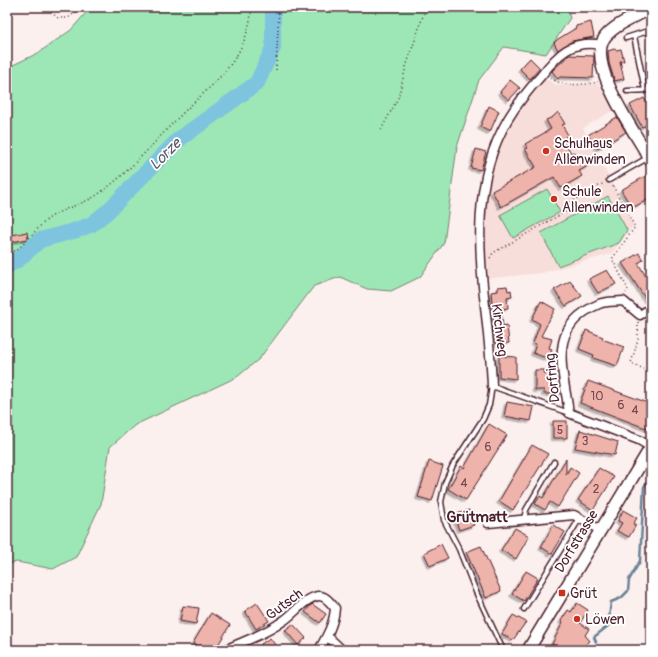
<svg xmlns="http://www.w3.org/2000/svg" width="658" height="657" viewBox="0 0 658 657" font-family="Pangolin,sans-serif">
<defs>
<filter id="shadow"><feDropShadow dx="-2.5" dy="2.5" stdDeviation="0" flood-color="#0004"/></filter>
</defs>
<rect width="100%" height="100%" fill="#fcf0ee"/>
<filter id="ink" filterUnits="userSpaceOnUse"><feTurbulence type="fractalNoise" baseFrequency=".025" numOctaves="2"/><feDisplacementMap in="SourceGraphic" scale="8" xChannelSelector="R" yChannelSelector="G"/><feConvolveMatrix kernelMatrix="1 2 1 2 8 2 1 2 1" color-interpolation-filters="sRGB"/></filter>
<g filter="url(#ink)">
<path fill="#f8deda" d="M545,78L556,85L599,84L614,110L583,128L634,225L611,254L542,273L484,279L483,246L489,174L511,121Z"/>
<path fill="#9de7b6" stroke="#748370" d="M91,7H567L570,18L546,54L504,47L479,80L457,147L444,243L420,277L391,291L367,289L340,277L314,286L259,359L237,377L135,425L110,447L101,504L76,557L53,569L17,562L7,564V68L38,53L71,30Z
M547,189L560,212L513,238L500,215Z
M608,196L627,230L619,243L558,266L541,233Z"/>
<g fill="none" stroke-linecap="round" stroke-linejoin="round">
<path stroke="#698297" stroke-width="2.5" d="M596,642L594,637L608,626L611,602L621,598L628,591L629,580L640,561L644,487L647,482L651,481"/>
<path stroke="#7ec4df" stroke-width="16" d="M7,266L19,259L40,240L77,230L92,224L108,211L178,140L257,83L273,48V7"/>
</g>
<path fill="#eeb3aa" stroke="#4a1f2b" filter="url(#shadow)" d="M591,22L594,37L572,41L558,50L554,43L558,39L576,28V26Z
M614,49L616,50L621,49L624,61H620L624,79L614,81V79L609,63L608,51Z
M569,55L594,56L593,78L560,77L558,79L552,71Z
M530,58L540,68L530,79L520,69Z
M510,80L520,88L509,100L500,92Z
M644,98L651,111V123L642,127L630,105Z
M489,106L499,111L490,132L480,127Z
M558,112L565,124L562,125L568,135L563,139L571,153L574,152L577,157L582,155L588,166L579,171L582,176L561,188L554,177L501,207L492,191L536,167L525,149L528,148L525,144L551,129L546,120L553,117Z
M617,117L626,132L598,149L588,135Z
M476,149L486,152L481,170L471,168Z
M651,173V198L632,208L621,190Z
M27,232L28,239L7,243V236Z
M639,253L643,260L638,263L648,280L651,278V297L647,301L622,263Z
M607,270L616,284L598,293L589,279Z
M570,281L582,296L566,306L554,290Z
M507,286L508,291L511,290L512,297L507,298L508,308L501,309L503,326L507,325L509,343L496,344L491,292L498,291V287Z
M541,301L555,309L541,336L552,339L549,348L552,349L549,359L533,353L536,344L533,343L540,324L532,319Z
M586,330L603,337L602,339L624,347L617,366L593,358L594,355L579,349Z
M499,356L516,357V379L499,377Z
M535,370H545L544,373H551V394H544V390H535Z
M588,381L651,404V422L648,429L580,403Z
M507,402L534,407L531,421L504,416Z
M553,421H567V438H553Z
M489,424L507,435L466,500L448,489L461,466L464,468Z
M580,430L618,442L615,455L575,448Z
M532,445L548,454L513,510L499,501Z
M566,459V475L570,467L579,473L558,507L550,502L545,510L535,504L540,496L543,498Z
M429,461L443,466L432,501L418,497Z
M599,468L614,477L593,510L578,500Z
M469,510L474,525L459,530L454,515Z
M623,510L637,518L633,524L636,525L629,537L617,531L622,523L618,521Z
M553,525L565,532L552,554L541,547Z
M515,528L529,536L516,559L501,550Z
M441,544L448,558L430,566L424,553Z
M481,546L501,591L486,598L466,552Z
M526,571L538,578L524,601L512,594Z
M257,603L269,621L256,629L245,611Z
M577,603L588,610L580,623L589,629L585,635L590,641L580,650H562L552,644L563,622L561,621L568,610L571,612Z
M312,604L326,614L320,623L305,612Z
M183,606L199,608L196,624L180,621Z
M211,613L230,625L215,650H204L193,643Z
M513,615L526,622L513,640L502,634Z
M293,624L306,638L298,645L285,630Z
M270,638L279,650H265L261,644Z"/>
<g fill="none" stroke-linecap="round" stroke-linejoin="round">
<defs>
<path id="service" d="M634,36L645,90
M626,38L651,30
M627,91L651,90
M609,180L649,157
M524,519L526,510L554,462
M524,609L580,518
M503,650L476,592L459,549L444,520L441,502L445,483L453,465L483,419L489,405L492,386L569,413"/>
<path id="minor" d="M643,147L651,140
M651,308L640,315L623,301C616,302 606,301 599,304C546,327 563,368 569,413L639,440L651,447
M492,386C489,297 459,203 508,119C517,104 529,89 541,76C557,55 572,39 601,45
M488,523L574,515L600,530
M327,636L342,650
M225,650C246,640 264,635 283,621C294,614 305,598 318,596C325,595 330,602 335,608C334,624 327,636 319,650"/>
<path id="tertiary" d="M651,8C637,16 615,24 605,37C585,64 637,135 651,161
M528,650L651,447"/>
</defs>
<use href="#service" stroke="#4a1f2b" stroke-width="7"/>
<use href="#minor" stroke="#4a1f2b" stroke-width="11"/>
<use href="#tertiary" stroke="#4a1f2b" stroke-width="14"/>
<path stroke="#4a1f2b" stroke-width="1.5" stroke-dasharray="1 3" stroke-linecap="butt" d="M45,7L58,18H68L82,7
M276,70L279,7
M551,78C562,87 585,85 598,82
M381,130L398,98L406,67L426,7
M613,186L635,227L612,259L628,289L626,293
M7,255C24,248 34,230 48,219C62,208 82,205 97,195C128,174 152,144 178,118C197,98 219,82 235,58C245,43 250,25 252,7
M490,258L493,253L565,212L562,207L604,183
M638,322V340L631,363L644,369"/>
<use href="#service" stroke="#fff" stroke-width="4"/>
<use href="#minor" stroke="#fff" stroke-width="8"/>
<use href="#tertiary" stroke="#fff" stroke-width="11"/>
</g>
</g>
<g fill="#c8321e" stroke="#fff" stroke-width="1.5">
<circle cx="546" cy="151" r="4"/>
<circle cx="554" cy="199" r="4"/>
<rect x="558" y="589" width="8" height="8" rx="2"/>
<circle cx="577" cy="619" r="4"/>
</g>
<g text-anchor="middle" stroke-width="3.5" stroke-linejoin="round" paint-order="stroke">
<g font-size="12" fill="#73444b">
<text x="597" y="400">10</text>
<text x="621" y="409">6</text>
<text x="635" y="414">4</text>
<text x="560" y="434">5</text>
<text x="585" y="445">3</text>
<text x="488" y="451">6</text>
<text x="464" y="487">4</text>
<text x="596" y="493">2</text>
</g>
<g font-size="14" fill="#4a1f2b" stroke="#fff" text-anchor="start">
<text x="554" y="148">Schulhaus<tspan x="554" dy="16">Allenwinden</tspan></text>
<text x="562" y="196">Schule<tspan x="562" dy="16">Allenwinden</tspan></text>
<text x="570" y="598">Grüt</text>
<text x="585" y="624">Löwen</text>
</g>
<g font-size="14" fill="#4a1f2b" stroke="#fff">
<text transform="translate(500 330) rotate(83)" y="5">Kirchweg</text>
<text transform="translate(552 378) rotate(-96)" y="5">Dorfring</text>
<text transform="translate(576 541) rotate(-59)" y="5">Dorfstrasse</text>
<text transform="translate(284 604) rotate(-37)" y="5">Gutsch</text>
</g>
<g font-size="15" font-style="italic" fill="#5c596a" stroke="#fff">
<text transform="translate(165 154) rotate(-45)" y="5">Lorze</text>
</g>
<g font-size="15" font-weight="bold" fill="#4a1f2b" stroke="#fff">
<text x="477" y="522">Grütmatt</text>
</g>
</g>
<rect width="658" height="657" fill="none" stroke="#fff" stroke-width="24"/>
<rect x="12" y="12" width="634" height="633" fill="none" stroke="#4a1f2b" stroke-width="1.5" filter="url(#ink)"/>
</svg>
